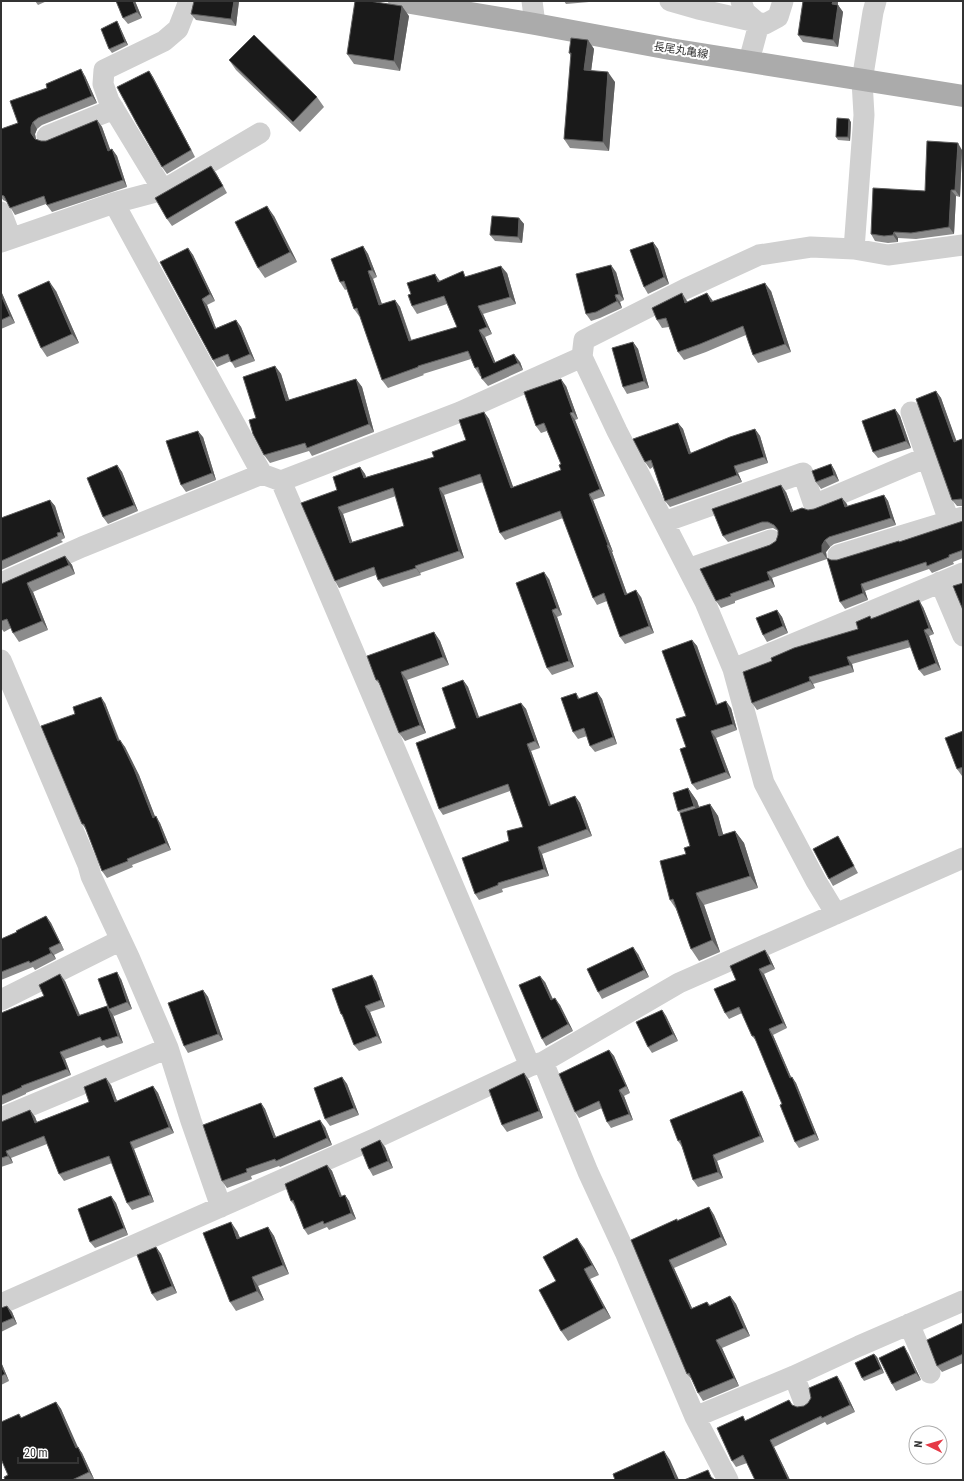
<svg xmlns="http://www.w3.org/2000/svg" width="964" height="1481" viewBox="0 0 964 1481" font-family="'Roboto Condensed','Noto Sans JP',sans-serif">
<rect width="100%" height="100%" fill="#fff"/>
<g fill="none" stroke-linecap="round" stroke-linejoin="round">
<path stroke="#d0d0d0" stroke-width="21" d="M532,1L535,24
M670,1L698,9L765,24L778,17L783,1
M741,1L745,12L759,24L749,61
M47,136L114,109
M163,190L109,101L103,84L104,70L164,41L178,29L189,1
M114,203L262,474
M1,212L11,238
M1,242L114,203L163,190L260,133
M854,249L864,115L862,81L873,12L876,1
M911,412L949,521
M281,481L530,1066
M664,522L803,473L814,505L927,457
M838,555L963,517
M688,569L771,540
M940,582L963,636
M1,583L82,547L262,474L281,481L460,412L582,357
M1,660L88,865L91,876L129,957L168,1048L191,1121L221,1207
M733,669L963,573
M836,914L816,881L764,783L733,669L705,602L617,431L582,357L584,340L685,289L759,255L811,247L854,249L888,255L963,245
M1,1000L121,940
M543,1062L588,1172L625,1252L695,1417L728,1480
M1,1118L168,1048
M1,1304L374,1139L530,1066L543,1062L679,983L963,858
M909,1324L930,1373
M794,1376L804,1402
M695,1417L794,1376L859,1346L963,1301"/>
<path stroke="#ababab" stroke-width="22" d="M399,1L535,24L670,49L963,96"/>
</g>
<path fill="#8c8c8c" fill-rule="evenodd" d="M35,1H47L38,5Z
M116,1H135L142,18L128,24L123,18Z
M194,1H239L236,26L196,20L191,14Z
M564,1H589V2L566,4Z
M803,1H838V5L843,12L838,47L803,42L798,35Z
M409,16L400,71L354,64L347,54Z
M117,21L119,25L128,45L112,53L109,49Z
M588,40L594,49L591,71L615,82L609,151L570,148L564,139L571,56L569,53Z
M229,60L317,97L324,107L300,132L236,70Z
M149,71L153,77L195,157L167,174L162,167Z
M85,76L97,103L42,125L37,129L35,134L36,139L41,141H46L97,120L102,127L110,150L112,149L117,156L127,187L52,212L46,204L15,215L7,202L3,200L1,197V129L18,123Z
M851,122L850,141L838,140L836,137Z
M962,150L960,197L956,196L954,234L916,239L898,238V242L888,243L875,241L871,234L925,191Z
M216,173L227,193L172,226L167,219Z
M274,216L297,262L265,278L258,268Z
M519,218L524,224L522,243L495,241L490,235Z
M653,242L658,249L669,284L648,294L644,287Z
M363,246L368,254L377,277L373,279L382,304L395,300L400,307L412,341L457,327L447,304L417,314L412,306L440,281L466,276L507,273L516,304L483,314L492,334L485,337L495,362H520L523,370L488,386L482,379L481,376H480L475,368L471,359L423,374L424,375L388,388L382,380L360,316H359L354,309L347,289L345,290L340,282Z
M188,248L193,255L215,301L207,305L216,328L236,320L241,327L255,361L235,368L231,361L217,367L213,360Z
M616,272L624,300L620,302L622,308L600,318L591,321L586,314Z
M1,291L15,323L1,329Z
M56,291L79,343L47,357L41,348Z
M771,291L791,352L758,363L753,355L746,335L706,352L684,360L678,352L669,327L662,328L657,320L687,302L713,301Z
M633,342L638,349L649,388L627,394L623,387Z
M275,366L281,374L289,400L356,379L362,387L374,432L312,456L309,451L270,463L264,455L256,418Z
M566,386L578,419L575,420L605,496L593,500L613,552H612L627,594L641,597L654,633L625,644L620,637L607,601L597,605L593,598L563,518L505,540L500,533L483,482L444,495L464,558L420,573L421,575L383,587L378,580L376,575L339,588L335,581L337,490L360,467L365,474L366,477L434,457L466,440L484,412L489,419L513,487L561,470V464L547,431L541,433L536,426ZM396,496L404,526L352,542L343,514Z
M936,391L941,398L956,441L962,439L963,440V506H957L952,500Z
M895,409L900,416L911,448L878,458L873,452Z
M678,423L683,429L691,453L755,429L760,436L768,463L738,473L742,482L670,507L665,501L653,467L650,469L645,462Z
M203,437L216,480L186,492L181,485Z
M831,464L835,471L839,481L821,489L816,482Z
M117,465L122,472L138,511L108,524L103,517Z
M786,492L793,511L808,510L847,504V507L884,495L888,501L896,525L834,544L830,547L826,552L827,559L772,578L775,587L735,601V603L721,608L716,601L770,545L776,541L778,535V531L773,528L767,529L728,542L723,536Z
M50,500L55,506L65,538L61,540L63,542L1,570V518Z
M963,521V558L953,562L954,564L932,573L929,569L865,591L868,600L845,609L840,602L837,560L899,542Z
M65,556L72,565L75,574L33,592L48,630L19,642L13,633L11,628L4,632L1,628V584Z
M549,579L562,615L557,617L574,667L552,675L547,668Z
M923,607L934,634L929,636L941,670L924,676L919,670L911,647L852,664L854,672L813,684L815,688L757,710L752,703L858,629L871,618Z
M777,610L782,617L788,633L767,642L763,635Z
M434,632L440,641L449,665L407,680L426,733L405,741L399,733L381,686L376,680Z
M692,640L697,646L718,705L731,708L737,730L716,738L731,778L697,790L692,784L686,747V716Z
M463,680L468,687L479,718L521,703L526,709L540,748L531,751L551,805L575,796L580,803L592,836L542,854L549,876L502,889L503,892L479,900L475,894L509,841L523,827L510,791L443,815L439,809L456,728Z
M597,692L602,699L617,744L595,752L590,746L587,736L578,739L573,732L576,693L580,699Z
M105,703L120,741L125,747L139,775L155,817L160,823L171,850L132,865L133,867L107,878L102,871L87,831L82,824Z
M963,731V776H962L957,769Z
M688,788L697,801L699,807L710,804L718,816L723,835L735,831L744,843L758,888L704,905L720,952L699,961L691,949L676,909L670,900L686,854L690,846L681,814L678,811Z
M838,836L842,843L858,873L833,886L829,879Z
M46,916L51,923L64,950L54,955L56,959L35,970L33,967L1,980V939L17,932Z
M638,954L649,977L602,999L598,992Z
M769,956L775,969L764,974L787,1028L773,1035L791,1077H792L796,1083L819,1140L799,1148L795,1142L782,1104L757,1042L752,1036L742,1013L729,1019L725,1013L736,980Z
M121,979L132,1009L114,1016L113,1015L123,1043L107,1048L104,1045L65,1059L71,1075L26,1093V1094L1,1105V1013L44,996L65,981L80,1015L107,1006Z
M376,981L385,1007L370,1012L382,1043L359,1051L354,1045L345,1020L341,1014Z
M545,982L553,999L560,1005L573,1031L546,1046L542,1039Z
M203,990L208,997L223,1040L188,1053L184,1046Z
M662,1010L666,1016L678,1041L652,1053L648,1047Z
M609,1050L614,1056L630,1093L624,1096L633,1120L611,1128L607,1122L602,1108L579,1118L575,1112Z
M342,1077L347,1084L359,1115L330,1126L325,1119Z
M529,1080L543,1118L507,1132L502,1125Z
M111,1085L117,1101L153,1086L158,1093L174,1133L134,1149L154,1202L132,1210L127,1203L112,1163L64,1181L59,1174L47,1144L11,1158L13,1163L1,1167V1122L30,1110L35,1117L37,1122L89,1102Z
M742,1091L746,1098L764,1142L717,1161L723,1178L698,1187L693,1180L682,1147L678,1141Z
M261,1103L265,1109L276,1137L325,1127L332,1145L280,1167L279,1166L251,1176L252,1179L227,1188L222,1181Z
M385,1147L393,1168L373,1176L369,1169Z
M327,1165L332,1171L342,1196L345,1195L349,1201L356,1219L329,1230L327,1227L308,1235L304,1229L294,1205L291,1201Z
M111,1196L116,1203L128,1235L95,1248L90,1242Z
M709,1207L714,1215L727,1245L674,1268L692,1308L707,1302L710,1305L730,1296L736,1304L750,1336L722,1348L739,1386L703,1401L698,1393L692,1380L687,1374L631,1240Z
M268,1227L274,1236L289,1274L258,1286L264,1300L236,1311L230,1302L237,1231L240,1238Z
M156,1247L161,1254L177,1293L157,1301L152,1294Z
M584,1248L599,1275L590,1279L611,1318L568,1341L561,1331L556,1281Z
M7,1306L12,1312L17,1324L1,1332V1308Z
M963,1323V1363L942,1372L937,1366Z
M908,1353L921,1380L896,1391L892,1384Z
M874,1354L877,1357L884,1373L864,1381L862,1378Z
M1,1362L9,1381L1,1385Z
M841,1382L855,1412L827,1425L825,1422L774,1447L790,1480H755L747,1463L736,1467L732,1461L746,1420L792,1405L797,1407L804,1406Z
M56,1402L61,1409L77,1447L82,1453L94,1479L91,1480H5L8,1475L3,1422L22,1418Z"/>
<path fill="#5f5f5f" d="M133,1H135L142,18L137,12Z
M234,1H239L236,26L231,19Z
M833,1H838L837,11L832,4Z
M838,5L843,12L838,47L833,40Z
M402,6L409,16L400,71L394,61Z
M117,21L119,25L128,45L125,42Z
M588,40L594,49L590,79L584,70Z
M81,69L85,76L97,103L92,96Z
M149,71L153,77L195,157L191,150Z
M608,72L615,82L609,151L603,142Z
M849,119L851,122L850,141L848,137Z
M97,120L102,127L113,157L108,151Z
M33,122L37,129L35,134L36,140L31,133V127Z
M958,143L962,150L960,197L955,190Z
M112,149L117,156L127,187L123,180Z
M211,166L216,173L227,193L223,186Z
M951,190L956,196L954,234L949,227Z
M267,206L274,216L297,262L290,252Z
M519,218L524,224L522,243L518,237Z
M894,232L898,238V242L893,235Z
M653,242L658,249L669,284L664,277Z
M363,246L368,254L377,277L372,270Z
M188,248L193,255L215,301L210,294Z
M611,265L616,272L624,300L619,294Z
M501,266L507,273L516,304L510,297Z
M368,271L373,279L385,313L379,305Z
M435,274L440,281L438,282Z
M49,281L56,291L79,343L72,334Z
M765,283L771,291L791,352L785,344Z
M1,291L15,323L10,316L1,295Z
M682,293L687,301L691,311L685,303Z
M707,293L713,301L711,302Z
M615,295L620,302L622,308L617,301Z
M202,299L207,305L219,336L215,329Z
M395,300L400,307L414,349L409,341Z
M478,306L483,314L492,334L487,327Z
M236,320L241,327L255,361L250,354Z
M479,330L485,337L499,371L494,363Z
M633,342L638,349L649,388L644,381Z
M514,354L520,362L523,370L518,363Z
M275,366L281,374L292,409L286,401Z
M356,379L362,387L374,432L369,424Z
M561,379L566,386L578,419L573,412Z
M936,391L941,398L959,448L954,442Z
M895,409L900,416L911,448L906,441Z
M484,412L489,419L516,495L511,488Z
M570,413L575,420L605,496L600,489Z
M678,423L683,429L693,460L689,454Z
M755,429L760,436L768,463L764,457Z
M198,431L203,437L216,480L212,473Z
M831,464L835,471L839,481L834,475Z
M117,465L122,472L138,511L134,505Z
M734,466L738,473L742,482L737,475Z
M360,467L365,474L369,485L364,478Z
M781,485L786,492L796,518L791,512Z
M439,488L444,495L464,558L459,551Z
M589,494L593,500L613,552L608,545Z
M884,495L888,501L896,525L891,518Z
M842,498L847,504L850,514L845,507Z
M50,500L55,506L65,538L61,532Z
M338,507L343,514L355,550L350,543Z
M825,540L830,547L826,552L827,559L822,552V545Z
M607,545L612,552L630,602L625,595Z
M65,556L72,565L75,574L69,565Z
M415,566L420,573L421,575L416,568Z
M544,572L549,579L562,615L557,608Z
M767,572L772,578L775,587L770,580Z
M27,583L33,592L48,630L42,621Z
M861,584L865,591L868,600L863,593Z
M636,590L641,597L654,633L649,626Z
M919,600L923,607L934,634L929,628Z
M552,610L557,617L574,667L569,661Z
M777,610L782,617L788,633L783,626Z
M924,630L929,636L941,670L936,663Z
M434,632L440,641L449,665L443,657Z
M692,640L697,646L720,712L716,705Z
M847,657L852,664L854,672L850,665Z
M401,672L407,680L426,733L420,725Z
M809,677L813,684L815,688L810,681Z
M463,680L468,687L482,725L477,718Z
M597,692L602,699L617,744L613,737Z
M101,697L105,703L122,748L118,741Z
M726,701L731,708L737,730L733,724Z
M521,703L526,709L540,748L535,741Z
M711,731L716,738L731,778L726,772Z
M120,740L125,747L139,775L158,824L153,818Z
M527,744L531,751L553,812L549,806Z
M688,788L697,801L703,819L694,806Z
M575,796L580,803L592,836L587,829Z
M710,804L718,816L727,848L719,836Z
M156,816L160,823L171,850L166,843Z
M735,831L744,843L758,888L750,876Z
M538,847L542,854L549,876L544,869Z
M696,893L704,905L720,952L712,940Z
M46,916L51,923L64,950L60,943Z
M633,947L638,954L649,977L644,970Z
M49,948L54,955L56,959L51,953Z
M765,950L769,956L775,969L771,964Z
M759,969L764,974L787,1028L783,1023Z
M117,972L121,979L132,1009L127,1002Z
M60,974L65,981L83,1023L78,1016Z
M372,975L376,981L385,1007L381,1000Z
M540,976L545,982L556,1007L551,1000Z
M203,990L208,997L223,1040L218,1034Z
M555,998L560,1005L573,1031L568,1024Z
M107,1006L113,1015L123,1043L118,1036Z
M365,1006L370,1012L382,1043L377,1036Z
M662,1010L666,1016L678,1041L673,1034Z
M769,1029L773,1035L794,1084L790,1078Z
M609,1050L614,1056L630,1093L626,1086Z
M60,1052L65,1059L71,1075L67,1069Z
M524,1073L529,1080L543,1118L539,1111Z
M342,1077L347,1084L359,1115L354,1108Z
M792,1077L796,1083L819,1140L815,1134Z
M106,1078L111,1085L120,1109L115,1102Z
M153,1086L158,1093L174,1133L169,1127Z
M619,1090L624,1096L633,1120L629,1114Z
M742,1091L746,1098L764,1142L760,1136Z
M261,1103L265,1109L279,1145L274,1138Z
M30,1110L35,1117L40,1130L35,1123Z
M320,1120L325,1127L332,1145L327,1138Z
M380,1140L385,1147L393,1168L388,1161Z
M130,1142L134,1149L154,1202L150,1195Z
M6,1151L11,1158L13,1163L8,1156Z
M713,1155L717,1161L723,1178L718,1172Z
M327,1165L332,1171L344,1203L340,1197Z
M345,1195L349,1201L356,1219L351,1213Z
M111,1196L116,1203L128,1235L124,1228Z
M709,1207L714,1215L727,1245L721,1237Z
M231,1222L237,1231L244,1248L237,1239Z
M268,1227L274,1236L289,1274L283,1265Z
M577,1238L584,1248L599,1275L592,1265Z
M156,1247L161,1254L177,1293L172,1286Z
M669,1260L674,1268L696,1317L691,1309Z
M584,1269L590,1279L611,1318L604,1308Z
M252,1277L258,1286L264,1300L257,1291Z
M730,1296L736,1304L750,1336L744,1328Z
M7,1306L12,1312L17,1324L13,1318Z
M716,1340L722,1348L739,1386L734,1378Z
M904,1346L908,1353L921,1380L916,1373Z
M874,1354L877,1357L884,1373L881,1369Z
M1,1362L9,1381L5,1374L1,1366Z
M837,1376L841,1382L855,1412L850,1405Z
M56,1402L61,1409L81,1454L76,1448Z
M770,1440L774,1447L790,1480H788Z
M78,1447L82,1453L94,1479L89,1472Z
M664,1451L670,1460L679,1480H676Z"/>
<path fill="#1a1a1a" stroke="#5f5f5f" fill-rule="evenodd" d="M116,1H133L137,12L123,18Z
M194,1H234L231,19L191,14Z
M355,1H369L402,6L394,61L347,54Z
M803,1H833L832,4L838,5L833,40L798,35Z
M117,21L125,42L109,49L101,29Z
M254,35L317,97L293,122L229,60Z
M571,38L588,40L584,70L608,72L603,142L564,139L571,53H569Z
M81,69L92,96L38,118L33,122L31,127V133L35,139L41,141H46L97,120L108,151L112,149L123,180L47,205L44,196L10,208L4,196L1,195V129L18,123L10,101L47,88L46,84Z
M149,71L191,150L162,167L137,124L117,87Z
M837,118L849,119L848,137H836Z
M927,141L958,143L955,190H951L949,227L911,233L894,232L893,235L884,236L871,234L873,188L925,191Z
M211,166L223,186L167,219L155,198Z
M267,206L290,252L258,268L235,222Z
M492,216L519,218L518,237L490,235Z
M653,242L664,277L644,287L630,250Z
M363,246L372,270L368,271L379,305L395,300L409,341L457,327L444,296L412,306L408,295L411,294L407,283L435,274L438,282L463,271L465,277L501,266L510,297L478,306L487,327L479,330L494,363L514,354L518,363L482,379L478,367L475,368L468,351L418,366V367L382,380L357,308L354,309L344,281L340,282L331,259Z
M188,248L210,294L202,299L215,329L236,320L250,354L231,362L228,354L213,360L160,262Z
M611,265L619,294L615,295L617,301L596,312L586,314L576,274Z
M49,281L72,334L41,348L18,295Z
M765,283L785,344L753,355L743,326L700,344L678,352L666,318L657,320L652,308L682,293L685,303L707,293L711,302Z
M1,295L10,316L1,320Z
M633,342L644,381L623,387L612,348Z
M275,366L286,401L356,379L369,424L307,448L305,443L264,455L253,434L249,420L256,418L243,377Z
M561,379L573,412L570,413L600,489L589,494L608,545H607L625,595L636,590L649,626L620,637L604,593L593,598L560,511L500,533L480,474L439,488L459,551L415,566L416,568L378,580L374,567L335,581L301,503L337,490L333,477L360,467L364,478L434,457L432,452L466,440L459,420L484,412L511,488L561,470L559,465L561,464L544,423L536,426L524,392ZM393,488L404,526L350,543L338,507Z
M936,391L954,442L962,439L963,441V500L961,499L952,500L916,399Z
M895,409L906,441L873,452L862,421Z
M678,423L689,454L730,437L755,429L764,457L734,466L737,475L665,501L651,460L645,462L633,439Z
M198,431L212,473L181,485L166,441Z
M831,464L834,475L816,482L812,471Z
M117,465L134,505L103,517L87,478Z
M781,485L791,512L802,508L808,510L814,509L842,498L845,507L884,495L891,518L829,537L825,540L822,545V552L767,572L770,580L730,594L731,596L716,601L700,569L770,545L776,541L778,535V530L774,525L768,522H762L723,536L712,509Z
M50,500L61,532L57,533L58,536L1,561V518Z
M963,521V550L949,555V557L927,566L926,562L861,584L863,593L840,602L827,558L831,560H837L899,541V542Z
M65,556L69,565L27,583L42,621L13,633L7,619L1,621V584Z
M544,572L557,608L552,610L569,661L547,668L516,583Z
M963,583V610L953,586Z
M919,600L929,628L924,630L936,663L919,670L908,640L847,657L850,665L809,677L810,681L752,703L743,672L772,661L771,658L794,648L858,629L856,622L870,616L871,619Z
M777,610L783,626L763,635L756,618Z
M434,632L443,657L401,672L420,725L399,733L378,680H376L367,656Z
M692,640L716,705L726,701L733,724L711,731L726,772L692,784L680,749L686,747L676,719L686,716L662,651Z
M463,680L477,718L521,703L535,741L527,744L549,806L575,796L587,829L538,847L544,869L498,883V885L475,894L462,858L509,841L507,831L523,827L508,784L439,809L416,743L456,728L442,688Z
M597,692L613,737L590,746L584,728L573,732L561,698L576,693L578,699Z
M101,697L118,741L120,740L134,769L153,818L156,816L166,843L127,859L128,861L102,871L84,824H82L41,726L75,714L73,707Z
M963,731V767L957,769L945,738Z
M688,788L694,806L678,811L673,793Z
M710,804L719,836L735,831L750,876L696,893L712,940L691,949L673,899L670,900L660,861L686,854L684,848L690,846L680,813Z
M838,836L854,866L829,879L813,849Z
M46,916L60,943L49,948L51,953L30,963L29,961L1,972V939L17,932L16,931Z
M633,947L644,970L598,992L587,969Z
M765,950L771,964L759,969L783,1023L769,1029L790,1078L792,1077L815,1134L795,1142L780,1105L782,1104L754,1036H752L739,1007L725,1013L714,989L736,980L730,966Z
M117,972L127,1002L109,1009L98,979Z
M60,974L78,1016L107,1006L118,1036L102,1041L100,1037L60,1052L67,1069L21,1086L22,1087L1,1096V1013L44,996L39,985Z
M372,975L381,1000L365,1006L377,1036L354,1045L342,1014H341L332,989Z
M540,976L551,1000L555,998L568,1024L542,1039L519,985Z
M203,990L218,1034L184,1046L168,1003Z
M662,1010L673,1034L648,1047L636,1022Z
M609,1050L626,1086L619,1090L629,1114L607,1122L599,1101L575,1112L559,1074Z
M524,1073L539,1111L502,1125L489,1090Z
M342,1077L354,1108L325,1119L314,1088Z
M106,1078L115,1102L153,1086L169,1127L130,1142L150,1195L127,1203L109,1156L59,1174L44,1136L6,1151L8,1156L1,1158V1122L30,1110L35,1123L89,1102L84,1087Z
M742,1091L760,1136L713,1155L718,1172L693,1180L680,1140L678,1141L670,1120Z
M261,1103L274,1138L320,1120L327,1138L276,1161L275,1159L246,1169L247,1172L222,1181L203,1125Z
M380,1140L388,1161L369,1169L361,1149Z
M327,1165L340,1197L345,1195L351,1213L324,1224L323,1221L304,1229L293,1200L291,1201L285,1184Z
M111,1196L124,1228L90,1242L78,1209Z
M709,1207L721,1237L669,1260L691,1309L707,1302L709,1306L730,1296L744,1328L716,1340L734,1378L698,1393L689,1373L687,1374L631,1240L677,1219V1221Z
M231,1222L237,1239L268,1227L283,1265L252,1277L257,1291L230,1302L203,1233Z
M577,1238L592,1265L584,1269L604,1308L561,1331L539,1290L556,1281L543,1257Z
M156,1247L172,1286L152,1294L137,1255Z
M7,1306L13,1318L1,1323V1308Z
M963,1323V1354L937,1366L927,1340Z
M904,1346L916,1373L892,1384L879,1358Z
M874,1354L881,1369L862,1378L855,1363Z
M1,1366L5,1374L1,1376Z
M837,1376L850,1405L822,1418L821,1416L770,1440L788,1479L786,1480H755L743,1455L732,1461L717,1428L743,1416L745,1421L789,1400L792,1405L797,1407L804,1406L808,1403L811,1398L809,1388Z
M56,1402L76,1448L78,1447L89,1472L72,1480H5L4,1477L8,1475L1,1459V1421V1422L19,1414L21,1418Z
M664,1451L676,1480H615L613,1474Z
M708,1470L711,1477L715,1480H684Z"/>
<g text-anchor="middle" stroke-width="4" stroke-linejoin="round" paint-order="stroke">
<g font-size="11" fill="#333" stroke="#fff">
<text transform="translate(681 50) rotate(9)" y="4">長尾丸亀線</text>
</g>
</g>
<rect width="964" height="1481" fill="none" stroke="#333333" stroke-width="4"/>
<g transform="translate(928 1445) rotate(275)"><circle r="19" fill="#ffffff" stroke="#adadad"/>
<path d="M0-3L7 15L0 10L-7 15Z" fill="#e63946"/>
<text y="-6" font-size="11" font-weight="bold" text-anchor="middle" fill="#333333">N</text>
</g>
<path d="M18 1457v6h60v-6" fill="none" stroke="#333333" stroke-width="2"/>
<text x="24" y="1457" font-size="12" fill="#333333" stroke="#ffffff" stroke-width="3" paint-order="stroke">20 m</text>
</svg>
